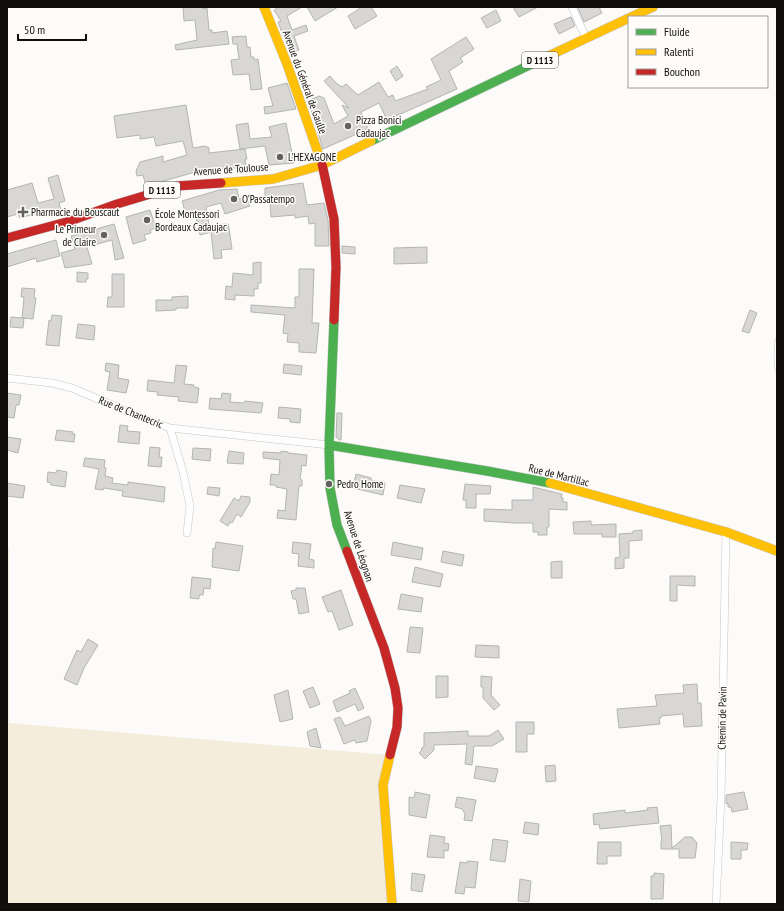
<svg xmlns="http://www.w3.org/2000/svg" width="784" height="911" viewBox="0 0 784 911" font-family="'PT Sans Narrow',sans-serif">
<rect width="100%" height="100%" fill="#fcfbf9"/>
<path fill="#f4eddb" d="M7,548H9V723L390,755L383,785L392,904H7Z"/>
<path fill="#d8d7d6" stroke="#b4b4b3" d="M183,7H203V9L207,8L209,30H212V33L227,31L229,44L176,50L175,45L197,40L195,20L184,21Z
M280,7H302L287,16L292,30L306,25L308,31L294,36L299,50L290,53L278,22L281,21L274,10Z
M307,7H338L315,21Z
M362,7H371L377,16L355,29L348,16Z
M513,7H538L519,17Z
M579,7H599L602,13L584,22L578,8Z
M496,10L501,21L487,28L481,18Z
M571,17L575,26L559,34L554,24Z
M242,36V37L246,36L247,47H250L251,57H254V60L258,59L262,89L251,90L249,74L233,75L231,60L239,59L237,44H233L232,37Z
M466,37L474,49L460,58L463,62L449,71L457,89L387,120L379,103L361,112L368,129L323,149L310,107H309L307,101L319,96L324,98L334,124L348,116L342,105L349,108L324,81L330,76L336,83L342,87L346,84L358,95L379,82L388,97L393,95L395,101L428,89L426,87L441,80L431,59Z
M397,66L403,76L396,81L390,71Z
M287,83L296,109L265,114L264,107L273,106L268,88Z
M186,105L193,148L205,146L209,148V153L245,149L247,159H245L246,167L199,171L146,186L143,175L137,176L136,171L140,162L163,156V162L187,155L183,141L156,146L154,137L140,139V135L117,138L114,116Z
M248,123L250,139L272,137L269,127L286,123L294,163L269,165L265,146L240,149L236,125Z
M58,175L65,201L59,203L61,210L43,215L42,212L20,218L18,214L7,217V190L32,183L38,203L54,199L48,178Z
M303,183L307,205L324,203L328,220L329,246H315V223L309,224L308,216L295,218V215L271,217L270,202H265V188Z
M237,189L239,199L247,197L250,206L225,214L221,203L206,207L209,225L228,224L229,227L225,228H229L232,249L221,250L222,258L214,259L211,232L200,235L195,212L186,215L182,201L219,190Z
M150,210L156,228L150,230L151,233L144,235L146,240L133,244L126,217Z
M114,224L124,258L115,260L112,240L87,247L92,264L65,268L61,253L75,249L71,236Z
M56,240L60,256L37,262L36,258L7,267V254Z
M342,246L355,247V254L342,253Z
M427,247V263L394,264V248Z
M261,262V283H258V289H254V296L235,295V300L225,299L226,286L232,287L233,273L253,275V263Z
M299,269H314L312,323H319L316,353L299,352V343L287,342L288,334L283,333L285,315L251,312V305L295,308V297H299Z
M77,272L88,273V279H86V282H77Z
M112,274H124V307H107L108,297H112Z
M22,288L35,289L34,298H36L33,319L22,318L24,297H21Z
M188,296V308H176V310L156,311V300H172V297Z
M750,310L757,313L749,333L742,331Z
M52,315L62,316L59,346L46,345L49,320L51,321Z
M11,317L24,318L23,328L10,327Z
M78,324L95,326L94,340L76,338Z
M106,363L119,365L118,378L129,380L126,393L107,390L110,372L105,371Z
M284,364L302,366L301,375L283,373Z
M176,365L187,366L184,384L194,385V387L199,388L197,403L178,401L179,397L157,395L158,392L147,391L148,380L174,383Z
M7,393L21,395L19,405H16L14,418L7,417Z
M222,393L231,394L230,402L244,403L245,401L263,403L261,413L209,409L210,398L221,399Z
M279,407L301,409L300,423L290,422V419L278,418Z
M337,413H342L341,440H339L336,437Z
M120,425L128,426L127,431L140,432L139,444L118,442Z
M57,430L73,432L72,434H75L74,442L55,440Z
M7,437L21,439L18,453L7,450Z
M150,447L160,448L159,457H162L161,467L148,466Z
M193,448L211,449L210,461L192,459Z
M229,451L244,453L243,464L227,463Z
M281,451L288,452V453L307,455L306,466L302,465L300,479L302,480V486H299L296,520L277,518L278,510L285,511L287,489L276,487V485H270L271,474L279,475L280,460L263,458V452L281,453Z
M85,458L105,460L104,467L106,468L105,476L113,478L112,483L128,485V482L165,487L164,502L122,496L123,491L104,488L103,490L95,489L99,469L83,466Z
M57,470L67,472L65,487L51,485V483L47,482L48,472L56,473Z
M356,474L371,478V480L385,483L383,495L353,488Z
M7,483L25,486L23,498L7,496Z
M465,484L491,486L490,494H476V508H466V500H463Z
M400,485L425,489L421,503L397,498Z
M208,487L220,488L219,496L207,494Z
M533,487L562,494L561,498H563V502H567V510L549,509V527H547V535H538V532H533V523H514L484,521V509L512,510V500H533Z
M241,496L250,497V502L241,517L237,514L232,523L230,522L228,526L220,521L234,498L239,501Z
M591,521V525L616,524V537H602V534H574L573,522Z
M642,530V540L629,541V558H624V568L615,569V558L620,557L619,534L633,533V531Z
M216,542L243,546L239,571L212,567L213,548L215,549Z
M293,542L311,544L309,559L314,560V568L298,566L299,554L292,553Z
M393,542L423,548L421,560L391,555Z
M443,551L464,555L462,566L441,562Z
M562,561V578H551V562Z
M415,567L443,574L440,587L412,582Z
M670,576H695V586L677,585V601H670Z
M192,577L211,579L210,589L204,588L203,595H199V599L190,598Z
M296,588H305L309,612L299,614L296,599H293L291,591L296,590Z
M341,590L353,625L339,630L332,611L328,612L322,597Z
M401,594L423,598L421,612L398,609Z
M410,627L423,628L420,653L407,652Z
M88,639L98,645L84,668L77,685L64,679L77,650L81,652Z
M476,645L499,646V658L475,657Z
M436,676H448V697L436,698Z
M481,676L492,677L491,695L500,705L494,710L483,698V687H481Z
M697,684L698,703H701L702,726L684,727L683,714L661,716V718H659L660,724L619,728L617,709L657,706L655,695L684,693L683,685Z
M313,687L320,704L310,708L303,691Z
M355,688L364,708L358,711L355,704L337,712L333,701L350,693L349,691Z
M288,690L293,719L280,722L274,695Z
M369,716L371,721L367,741L356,743L355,740L344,744L334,719L340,717L345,726Z
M516,722H534V734H527V752H516Z
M316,728L321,748L310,746L307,732Z
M498,730L504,739L492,746H474L472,765L465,764L467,744L434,745V750L425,759L419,753L422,750L421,749L424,746V733L468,731V736H489Z
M555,765L556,781L546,782L545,766Z
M476,766L498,769L495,782L474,778Z
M415,792L430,795L426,818L409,815V797L414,798Z
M744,792L748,809L732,812L731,807H728V803L726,804V795Z
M457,797L476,800L472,821L464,820L465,814L462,809L455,807Z
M657,807L659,823L600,829L599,824L594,825L593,814L625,810V813L648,810L647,808Z
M525,822L539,824L538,835L523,833Z
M671,825L672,848L685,837H692L697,843L695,858H679V849H661V841H662L660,826Z
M430,835L445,837L444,843L449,844L448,851L444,850V858L427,857Z
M493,839L508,841L505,862L490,860Z
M598,842H621V856H607V864H597Z
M731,842L748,843L747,850H741V859H731Z
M467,861L478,862L475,888L465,887L464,894L455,893L460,862L467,863Z
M412,873L425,875L422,892L411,890Z
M654,873L664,874L663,899H651V876H654Z
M520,879L531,881L529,902L518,901Z"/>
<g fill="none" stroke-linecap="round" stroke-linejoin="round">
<defs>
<path id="lane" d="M777,340L776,357L777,370"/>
<path id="street" d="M572,7L586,38
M7,378L52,383L72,388L145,419L170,428L329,445
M170,428L183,472L190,506L187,533
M716,904L721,798L726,532"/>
<path id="fast" d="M371,141L540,60
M334,320L329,445L330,488L337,525L347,551
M329,445L487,471L550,483"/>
<path id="slow" d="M264,7L287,64L322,164
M631,17L653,7
M540,60L629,18
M221,183L273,179L322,165L371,141
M550,483L726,532L777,551
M390,755L383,785L392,904"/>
<path id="jam" d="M322,164L334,219L336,267L334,320
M7,238L70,221L117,204L177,186L221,183
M347,551L384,648L395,688L398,708L397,727L390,755"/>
</defs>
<use href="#lane" stroke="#c6c6c4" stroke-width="4.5"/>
<use href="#street" stroke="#c6c6c4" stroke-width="8"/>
<use href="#fast" stroke="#c6c6c4" stroke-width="10"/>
<use href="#slow" stroke="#c6c6c4" stroke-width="10"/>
<use href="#jam" stroke="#c6c6c4" stroke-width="10"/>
<use href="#lane" stroke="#fffefe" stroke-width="3.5"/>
<use href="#street" stroke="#fffefe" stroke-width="7"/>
<use href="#fast" stroke="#4caf50" stroke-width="9"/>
<use href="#slow" stroke="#ffc107" stroke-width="9"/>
<use href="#jam" stroke="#c62828" stroke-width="9"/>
</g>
<g fill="#636260" stroke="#fdfcf8" stroke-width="1.5">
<circle cx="348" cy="126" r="4"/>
<circle cx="280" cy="157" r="4"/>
<circle cx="234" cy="199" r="4"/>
<path d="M21 206h4v4h4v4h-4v4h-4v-4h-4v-4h4z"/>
<circle cx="147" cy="220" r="4"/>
<circle cx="104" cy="235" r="4"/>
<circle cx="329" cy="484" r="4"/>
</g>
<g text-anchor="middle" stroke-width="3" stroke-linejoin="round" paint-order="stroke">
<g fill="#fdfcf8" stroke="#575654" stroke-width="1">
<rect x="522" y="52" width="36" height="16" rx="3"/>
<rect x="144" y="182" width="36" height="16" rx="3"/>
</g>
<g font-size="10" font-weight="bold" fill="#100f0e">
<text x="540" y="64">D 1113</text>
<text x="162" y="194">D 1113</text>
</g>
<g font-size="11" fill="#100f0e" stroke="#fdfcf8">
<text transform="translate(305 82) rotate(70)" y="4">Avenue du Général de Gaulle</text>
<text transform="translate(231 169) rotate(-4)" y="4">Avenue de Toulouse</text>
<text transform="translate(131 412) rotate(22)" y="4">Rue de Chantecric</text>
<text transform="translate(559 475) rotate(14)" y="4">Rue de Martillac</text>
<text transform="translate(359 546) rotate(72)" y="4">Avenue de Léognan</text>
<text transform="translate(722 718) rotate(-89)" y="4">Chemin de Pavin</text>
</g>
<g font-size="11" fill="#100f0e" stroke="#fdfcf8" text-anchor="start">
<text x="356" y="124">Pizza Bonici<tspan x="356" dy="13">Cadaujac</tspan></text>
<text x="288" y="161">L'HEXAGONE</text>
<text x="242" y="203">O'Passatempo</text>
<text x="31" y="216">Pharmacie du Bouscaut</text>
<text x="155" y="218">École Montessori<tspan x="155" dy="13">Bordeaux Cadaujac</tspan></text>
<text x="96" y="233" text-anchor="end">Le Primeur<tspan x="96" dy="13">de Claire</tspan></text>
<text x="337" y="488">Pedro Home</text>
</g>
</g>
<rect width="784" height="911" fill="none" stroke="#100f0e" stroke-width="16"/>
<rect x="628" y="16" width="140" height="72" fill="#fdfcf8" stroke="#9e9d9a"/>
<rect x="636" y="29" width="20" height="6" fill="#4caf50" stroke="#9e9d9a"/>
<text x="664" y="36" font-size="12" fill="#100f0e">Fluide</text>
<rect x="636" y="49" width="20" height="6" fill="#ffc107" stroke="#9e9d9a"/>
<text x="664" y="56" font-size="12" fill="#100f0e">Ralenti</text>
<rect x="636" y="69" width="20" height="6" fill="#c62828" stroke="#9e9d9a"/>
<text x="664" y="76" font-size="12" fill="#100f0e">Bouchon</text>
<path d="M18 34v6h68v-6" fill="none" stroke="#100f0e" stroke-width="2"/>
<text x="24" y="34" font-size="12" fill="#100f0e" stroke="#fdfcf8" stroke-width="3" paint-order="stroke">50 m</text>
</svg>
